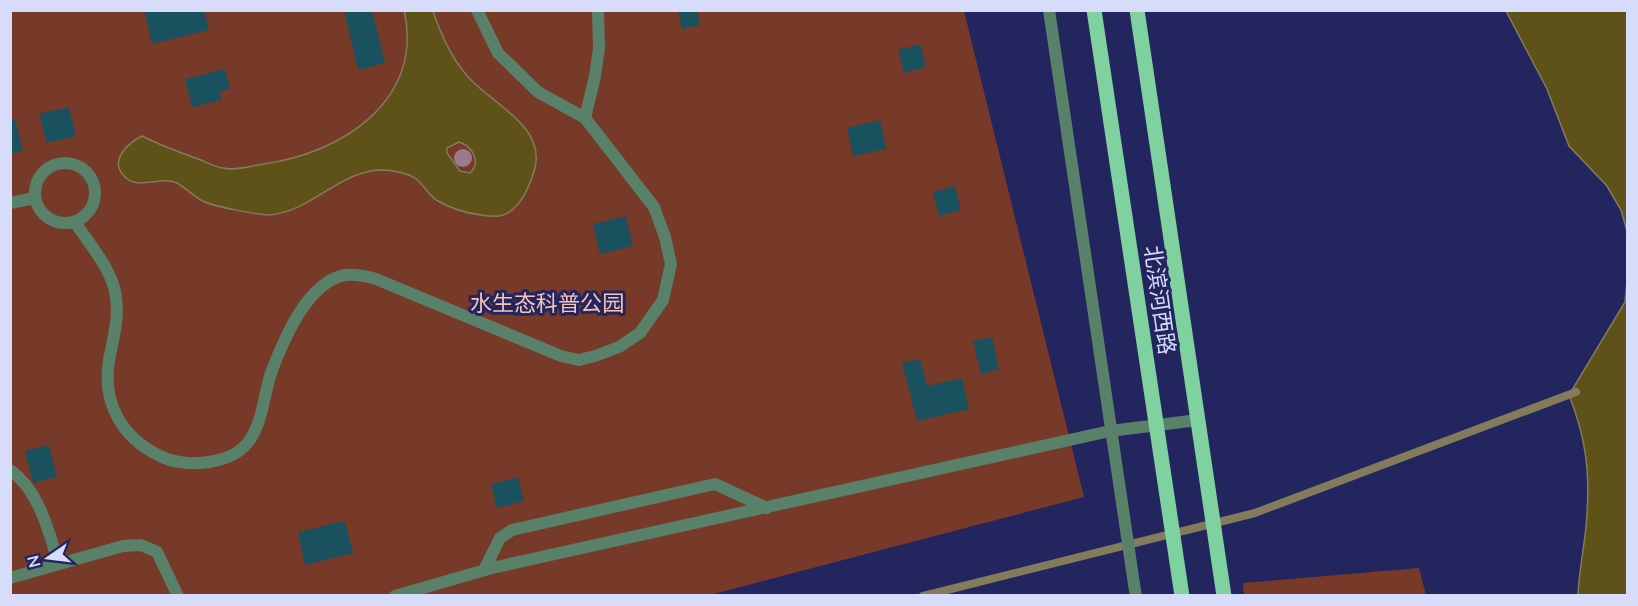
<svg xmlns="http://www.w3.org/2000/svg" width="1638" height="606" viewBox="0 0 1638 606" font-family="Mulish,'Noto Sans SC',sans-serif">
<rect width="100%" height="100%" fill="#23255f"/>
<path fill="#773928" d="M10,11H964L1084,497L710,595H11Z
M1419,568L1426,595H1244L1243,583Z"/>
<path fill="#5f5219" stroke="#837b5c" stroke-width="1.5" fill-rule="evenodd" d="M404,10L433,11C441,35 454,63 472,81C496,105 545,128 535,168C530,186 519,213 499,216C493,217 487,216 481,215C465,213 452,209 438,201C429,196 424,185 416,179C409,173 391,170 381,170C339,171 311,212 269,215C259,215 211,206 203,201C194,197 186,188 177,183C160,175 140,191 125,177C108,161 128,143 142,136C162,146 181,153 201,160C208,163 215,167 223,168C236,171 250,166 263,164C340,154 425,101 404,10ZM459,142C472,146 482,162 470,173L460,171L447,153V148Z
M1506,11H1627V231L1621,210L1607,186L1569,146L1547,89Z
M1627,281V595H1578C1579,568 1586,540 1587,513C1590,468 1585,436 1569,395L1625,302Z"/>
<g fill="none" stroke-linecap="round" stroke-linejoin="round">
<path stroke="#837b5c" stroke-width="8" d="M923,596L1255,513L1576,392"/>
</g>
<path fill="#1a515e" d="M144,10H204L209,30L152,44Z
M344,10H372L385,63L358,70Z
M678,10H697L700,25L682,29Z
M920,44L926,67L904,73L898,50Z
M225,69L230,89L220,92L222,100L192,107L185,79Z
M69,107L76,136L47,143L39,114Z
M15,119L23,151L10,154V120Z
M880,120L886,149L853,156L847,128Z
M955,186L961,210L939,216L933,192Z
M626,216L633,246L600,254L593,224Z
M992,337L999,369L981,374L973,341Z
M920,359L927,386L962,378L969,409L917,421L902,363Z
M49,445L57,477L33,483L25,451Z
M518,477L524,501L497,508L491,484Z
M345,521L353,553L305,565L298,532Z"/>
<g fill="none" stroke-linecap="round" stroke-linejoin="round">
<path stroke="#598068" stroke-width="12" d="M585,118L595,76L599,48L598,10
M35 193a30 30 0 1 1 60 0a30 30 0 1 1-60 0Z
M10,203L35,198
M75,222C89,244 113,270 116,297C119,318 113,340 109,360C102,403 122,438 160,456C186,469 235,465 251,438C263,419 264,394 271,373C283,341 307,282 345,275C355,274 366,276 376,279L561,356L579,360L595,356L619,347L640,333L663,300L671,264L665,237L654,207L585,118L538,92L498,53L477,10
M10,470C40,491 48,531 59,564
M484,570L500,538L512,530L715,484L767,508
M10,578L123,546L141,545L157,552L178,596
M1134,584L1136,596
M395,596L492,568L1110,431L1198,420"/>
<path stroke="#598068" stroke-width="12" d="M1049,10L1134,584"/>
<path stroke="#7fd2a0" stroke-width="15" d="M1094,10L1182,596
M1137,10L1224,596"/>
</g>
<circle fill="#987c8e" cx="463" cy="158" r="9"/>
<g text-anchor="middle" stroke-width="6" stroke-linejoin="round" paint-order="stroke">
<g font-size="22" fill="#d6dcf9" stroke="#23255f">
<text transform="translate(1160 300) rotate(82)" y="8">北滨河西路</text>
</g>
<g font-size="22" fill="#f7c3b4" stroke="#23255f">
<text x="547" y="311">水生态科普公园</text>
</g>
</g>
<rect width="1638" height="606" fill="none" stroke="#d6dcf9" stroke-width="24"/>
<g transform="translate(48 558) rotate(256)" stroke="#23255f" stroke-width="4.5" paint-order="stroke">
<path d="M0-4.5L10 22L0 15L-10 22Z" fill="#d6dcf9"/>
<text y="-9" font-size="16" font-weight="bold" text-anchor="middle" fill="#d6dcf9">N</text>
</g>
</svg>
